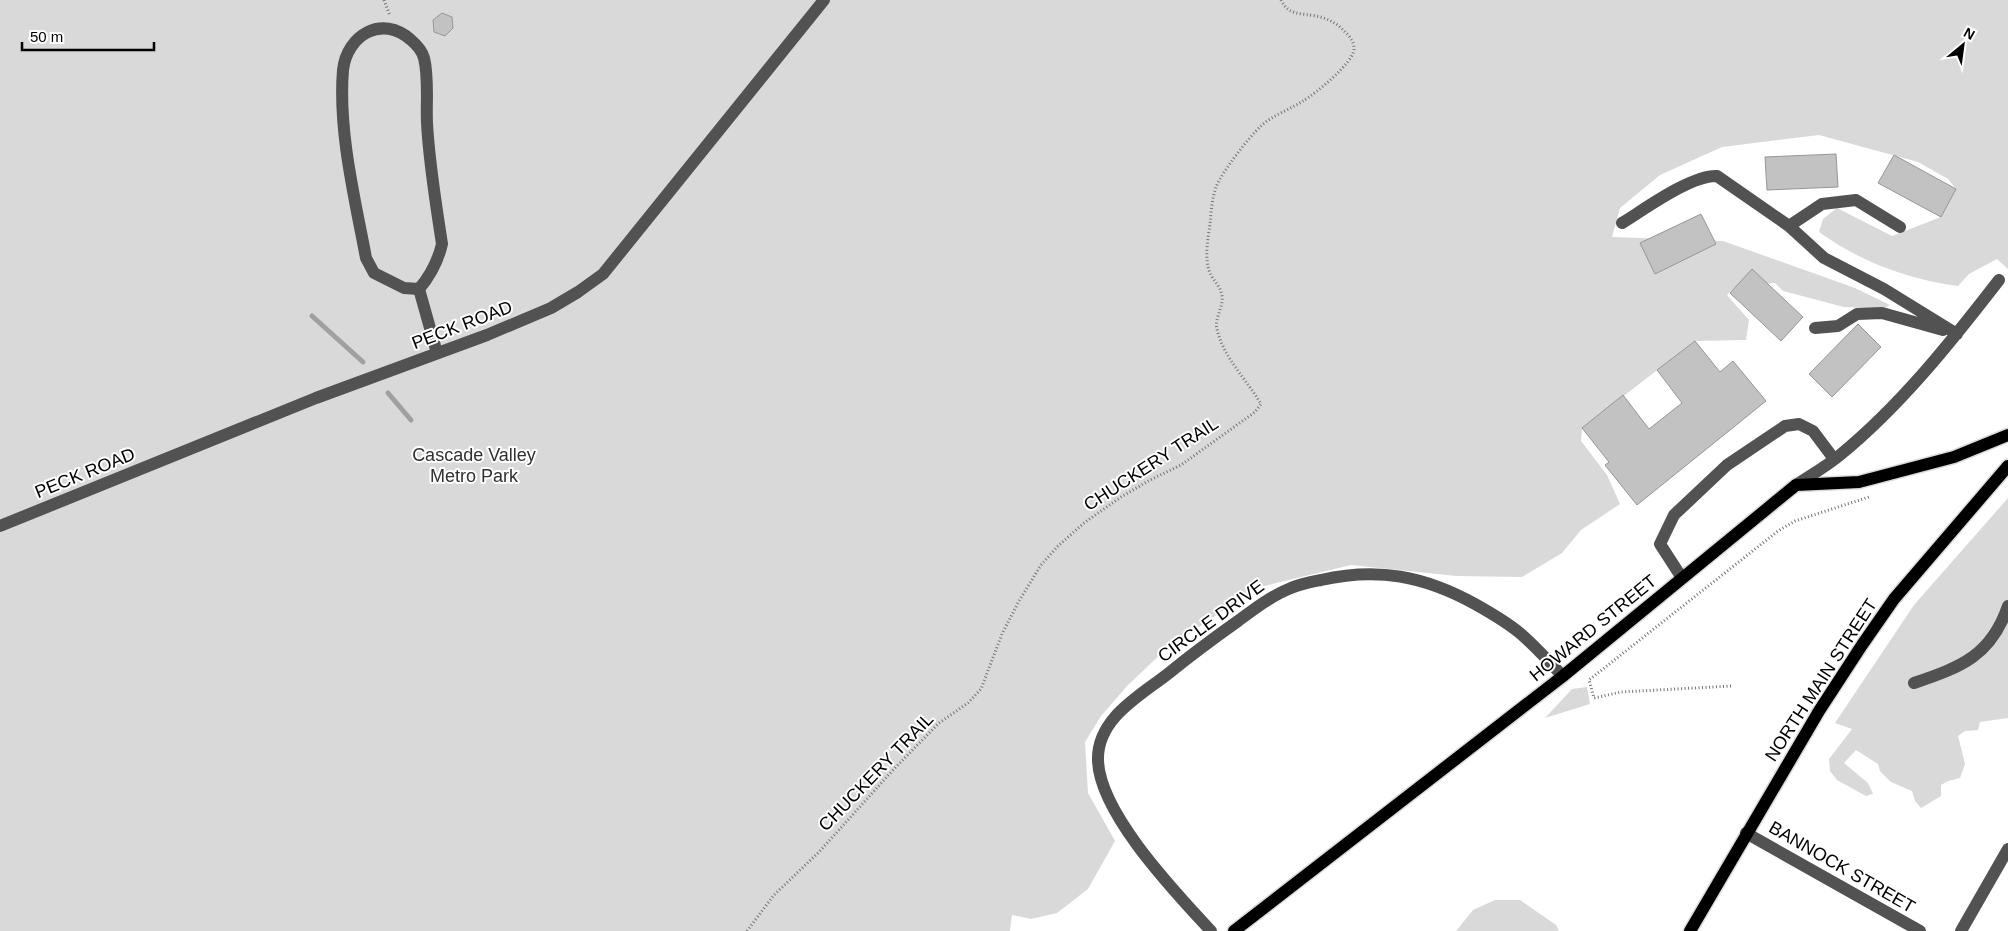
<svg xmlns="http://www.w3.org/2000/svg" width="2008" height="931" viewBox="0 0 2008 931" font-family="Helvetica,sans-serif">
<rect width="100%" height="100%" fill="#fff"/>
<path fill="#d9d9d9" d="M0,0H2008V269L1997,259L1969,274L1958,286C1909,280 1859,261 1819,232L1823,219L1837,208L1892,236L1941,217L1956,189L1948,179L1918,162L1819,135L1722,147L1660,175L1620,208L1612,237L1723,241L1855,288L1890,305L1882,309L1844,307L1783,291L1775,283L1735,287L1727,295L1749,320L1746,340L1695,341L1582,428L1581,441L1607,475L1620,504L1581,530L1562,553L1522,577L1456,576L1351,565L1256,588L1164,651L1128,685L1101,716L1085,742L1088,793L1115,841L1088,889L1057,913L1031,919L1012,915L1010,931H0Z
M2008,498V718L1980,722L1978,730L1965,731L1958,736L1965,764L1960,778L1948,781L1941,785V796L1921,808L1915,801L1912,791L1891,782L1880,771L1878,764L1856,750L1844,763L1868,783L1873,794L1866,796L1837,780L1830,771L1829,759L1852,729L1835,723L1914,605Z
M1587,687L1590,704L1545,718L1572,689Z
M1495,900H1520L1556,925L1559,931H1456L1473,910Z"/>
<g fill="none" stroke-linecap="round" stroke-linejoin="round">
<path stroke="#a0a0a0" stroke-width="5" d="M312,316L363,362
M388,393L411,420"/>
</g>
<path fill="#c2c2c2" stroke="#969696" d="M442,13L452,17L453,28L445,36L434,32L433,20Z
M1836,154L1838,187L1767,190L1765,157Z
M1894,155L1956,189L1941,217L1878,183Z
M1701,214L1716,244L1655,274L1640,243Z
M1752,269L1803,317L1781,341L1730,293Z
M1858,324L1881,347L1832,397L1809,374Z
M1695,341L1720,372L1733,361L1766,401L1637,505L1605,465L1609,462L1582,428L1623,395L1649,429L1682,403L1657,370Z"/>
<g fill="none" stroke-linecap="round" stroke-linejoin="round">
<defs>
<path id="major" d="M1234,931L1563,676L1796,485L1859,482L1954,457L2008,435
M1690,931L1819,711L1862,645L1894,599L2008,466"/>
</defs>
<use href="#major" stroke="#dbdbdb" stroke-width="15"/>
<path stroke="#747474" stroke-width="3" stroke-dasharray="1 2.5" stroke-linecap="butt" d="M384,0L390,16
M1731,686L1621,692L1594,698L1589,680L1778,531L1795,521L1869,497
M747,931L774,895L819,852L894,769L939,723L968,703L981,689L1002,634L1019,601L1041,565L1058,546L1084,523L1121,497L1150,480L1181,465L1255,412L1261,404C1247,380 1223,357 1217,329C1214,317 1226,304 1221,292C1219,285 1213,280 1210,273C1204,259 1208,238 1210,224C1211,212 1212,199 1216,187C1222,172 1249,137 1261,126C1273,115 1289,110 1303,101C1315,94 1355,62 1354,48C1354,42 1349,35 1345,32C1337,23 1327,18 1316,16C1301,13 1289,16 1281,0"/>
<path stroke="#525252" stroke-width="12" d="M1622,223C1645,209 1691,175 1717,176L1789,226L1824,258L1884,289L1957,334
M1789,226L1822,204L1856,200L1900,227
M419,289L404,288L374,273L366,258C355,199 338,131 343,70C347,35 382,14 411,40C417,45 422,51 424,58C429,78 426,102 427,123C429,163 436,204 442,244C438,261 431,275 419,289L437,353
M1815,328L1838,326L1857,314L1882,313L1943,330
M1796,485C1811,475 1827,466 1840,455C1901,405 1951,342 1999,280
M0,526L316,398L487,335L551,308L578,292L603,274L824,0
M1682,578L1660,544L1674,515L1727,465L1785,426L1799,424L1813,431L1834,459
M1914,683C1961,667 1991,656 2008,606
M1746,833L1920,931
M1211,931C1176,893 1099,813 1098,760C1097,718 1140,696 1169,673C1191,655 1214,638 1238,621C1254,609 1271,596 1291,588C1300,584 1311,582 1321,580C1378,567 1424,576 1475,604C1491,613 1507,622 1521,634C1536,647 1549,662 1563,676
M1961,931L2008,849"/>
<use href="#major" stroke="#000" stroke-width="12"/>
</g>
<g text-anchor="middle" stroke-width="4" stroke-linejoin="round" paint-order="stroke">
<g font-size="18" fill="#000" stroke="#fff">
<text transform="translate(462 325) rotate(-21)" y="6">PECK ROAD</text>
<text transform="translate(1151 464) rotate(-33)" y="6">CHUCKERY TRAIL</text>
<text transform="translate(85 473) rotate(-22)" y="6">PECK ROAD</text>
<text transform="translate(1211 621) rotate(-36)" y="6">CIRCLE DRIVE</text>
<text transform="translate(1593 628) rotate(-39)" y="6">HOWARD STREET</text>
<text transform="translate(1821 680) rotate(-57)" y="6">NORTH MAIN STREET</text>
<text transform="translate(876 772) rotate(-46)" y="6">CHUCKERY TRAIL</text>
<text transform="translate(1842 867) rotate(30)" y="6">BANNOCK STREET</text>
</g>
<g font-size="18" fill="#303030" stroke="#fff">
<text x="474" y="461">Cascade Valley<tspan x="474" dy="21">Metro Park</tspan></text>
</g>
</g>
<g transform="translate(1963 45) rotate(29)" stroke="#ffffff" stroke-width="4" paint-order="stroke">
<path d="M0-4L9 19L0 12L-9 19Z" fill="#000000"/>
<text y="-8" font-size="14" font-weight="bold" text-anchor="middle" fill="#000000">N</text>
</g>
<path d="M22 42v8h132v-8" fill="none" stroke="#000000" stroke-width="2.5"/>
<text x="30" y="42" font-size="15" fill="#000000" stroke="#ffffff" stroke-width="4" paint-order="stroke">50 m</text>
</svg>
